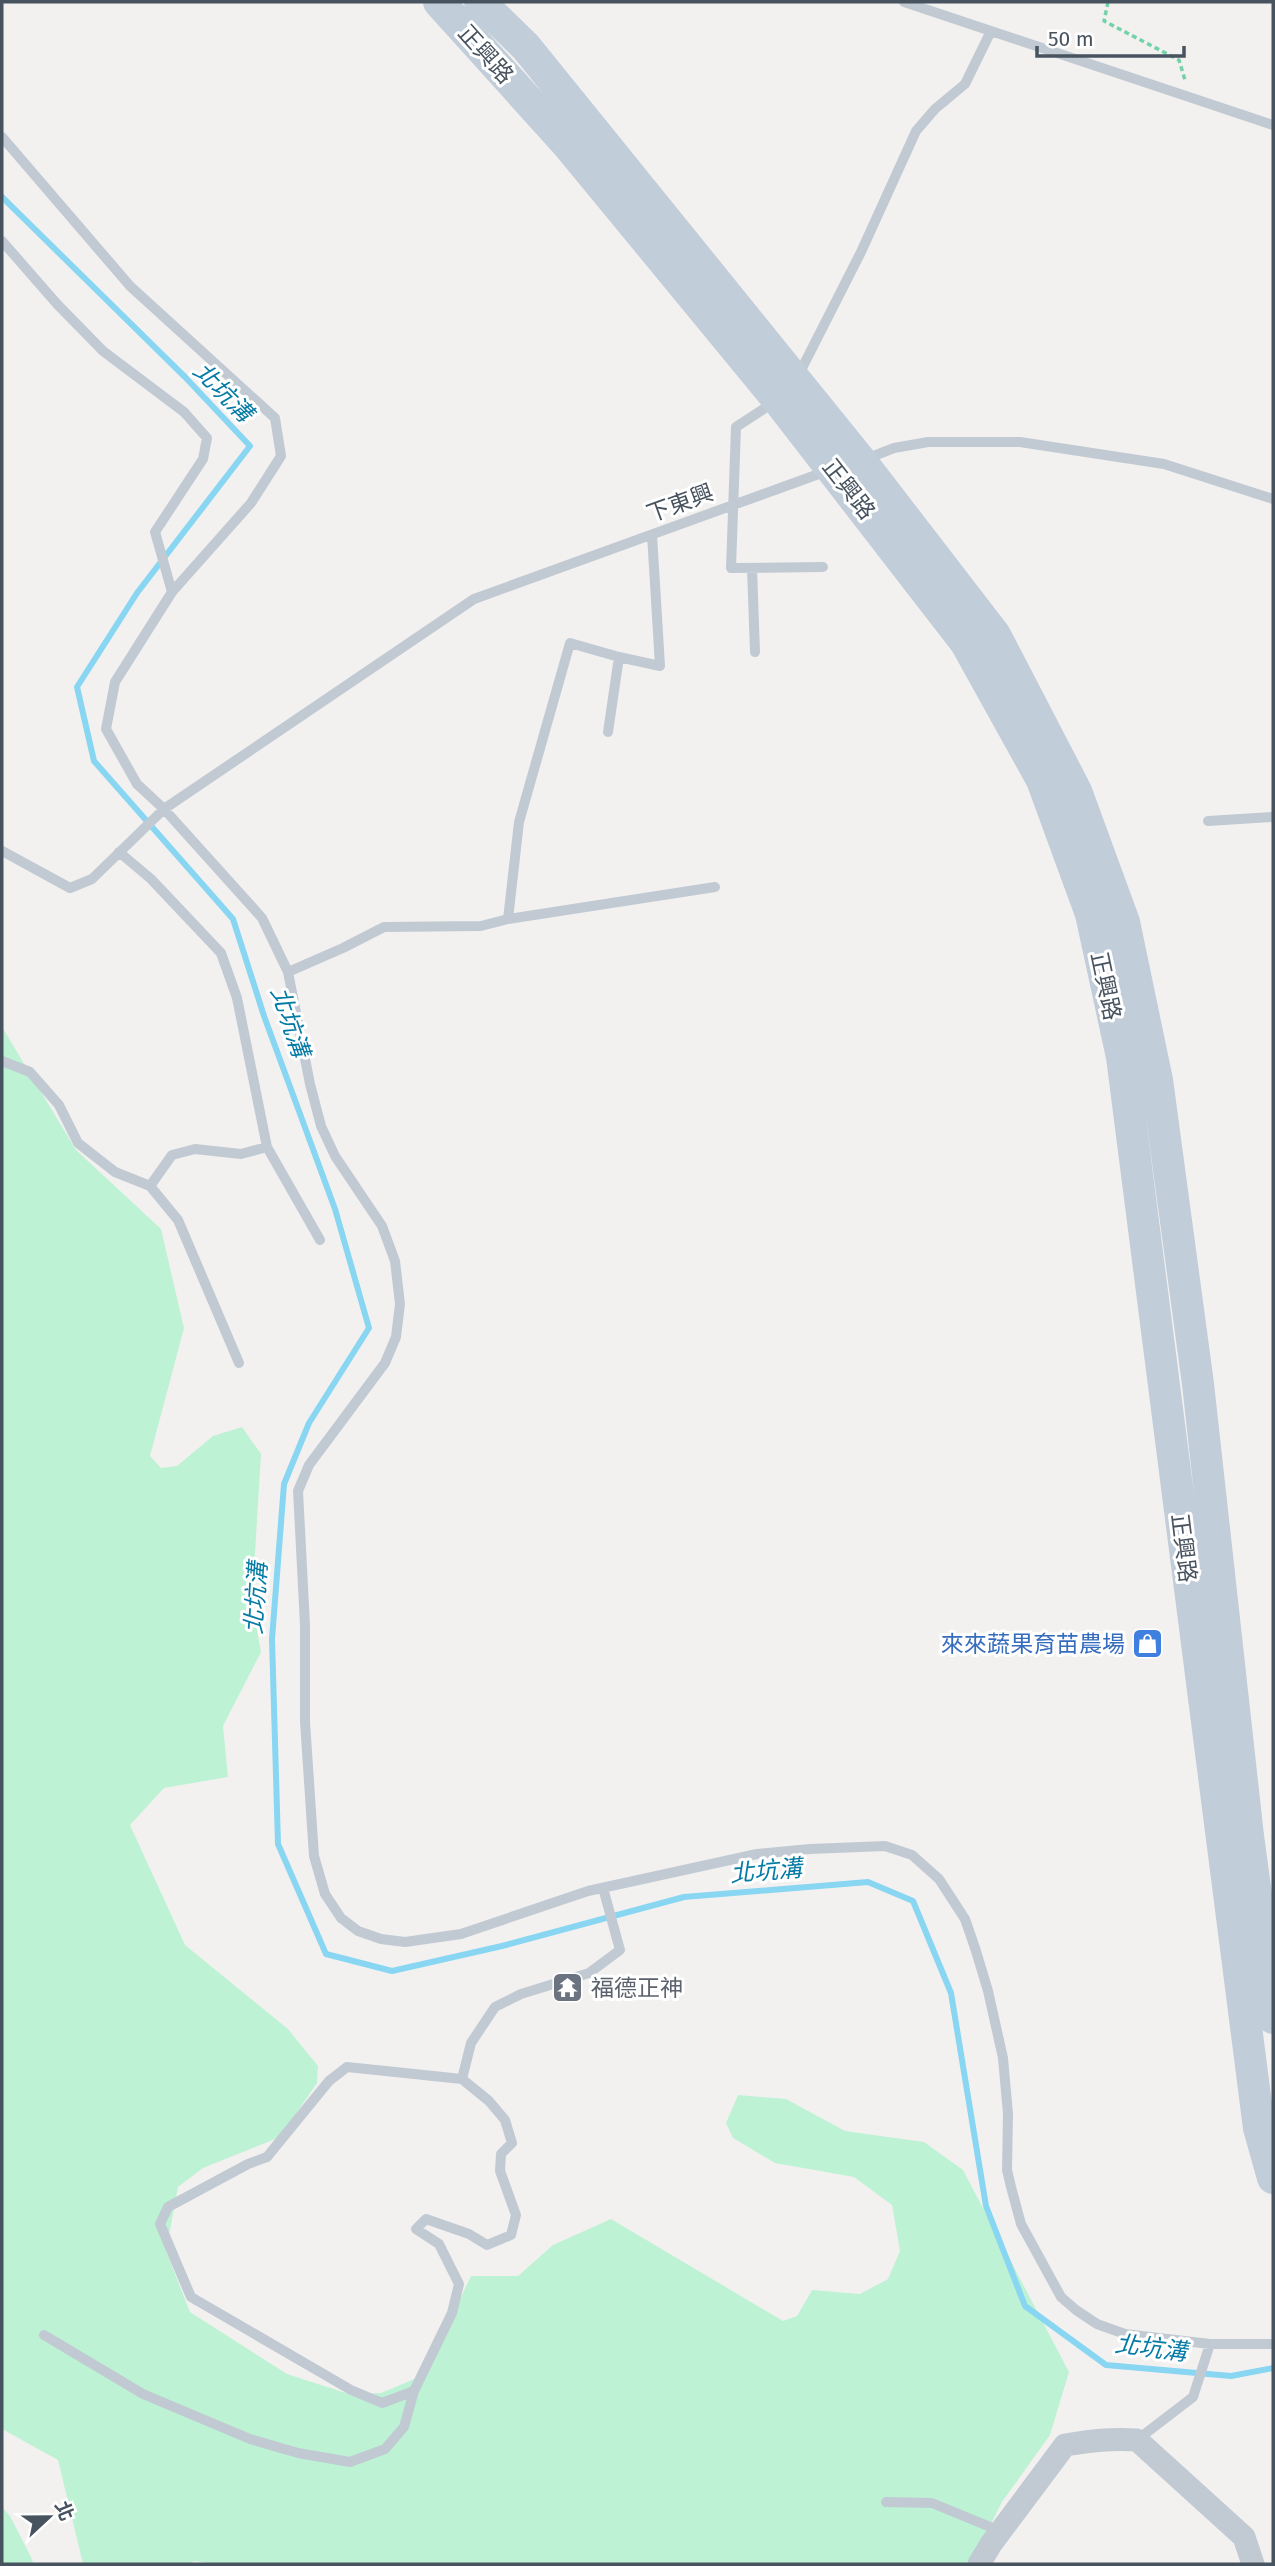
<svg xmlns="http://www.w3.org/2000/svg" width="1275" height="2566" viewBox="0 0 1275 2566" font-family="'Fira Sans','Noto Sans TC',sans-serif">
<rect width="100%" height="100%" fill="#f3f1f0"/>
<path fill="#bef2d4" d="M2,1027L76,1150L161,1229L184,1328L150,1456L161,1468L177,1466L213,1436L242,1427L261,1454L252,1603L261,1652L223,1726L228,1777L164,1788L130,1825L185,1945L288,2029L318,2066L317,2083L280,2137L203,2168L178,2187L166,2251L190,2312L287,2374L349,2394L381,2393L424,2375L471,2276H518L553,2245L611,2219L783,2321L797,2316L812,2290L860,2294L888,2279L900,2251L892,2205L854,2177L775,2163L733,2138L726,2123L738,2095L786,2099L845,2131L924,2142L963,2170L1069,2372L1050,2435L1002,2502L971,2564H214L195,2561L188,2564H83L58,2460L2,2429Z
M2,2507L10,2516L33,2561L29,2564H2Z"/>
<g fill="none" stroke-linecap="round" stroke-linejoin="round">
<path stroke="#88d6f1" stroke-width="6" d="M2,197L185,377L250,446L137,593L77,687L94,761L233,919L264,1016L335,1209L369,1328L309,1423L284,1484L272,1639L278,1844L326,1954L392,1971L502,1946L684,1897L868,1882L913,1901L951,1993L986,2206L1025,2306L1106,2365L1231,2376L1273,2368"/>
<path stroke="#73d2a8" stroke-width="3.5" stroke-dasharray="5 3.5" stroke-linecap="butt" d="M1108,2L1104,21L1179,60L1185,80"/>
<path stroke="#c1cad3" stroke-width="10" d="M904,2L1273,125
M2,137L130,286L275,418L281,456L251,503L172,592L115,682L106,729L137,784L164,809L262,918L288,972L310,1084L321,1126L335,1156L382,1226L395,1261L400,1304L396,1337L385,1363L309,1465L298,1491L305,1625V1722L314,1856L325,1894L341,1918L358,1931L381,1939L405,1942L461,1934L588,1891L757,1854L810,1849L885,1846L912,1855L939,1879L965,1919L976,1951L988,1991L1003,2058L1008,2114L1007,2170L1011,2187L1021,2224L1061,2297L1076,2310L1097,2324L1125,2334L1210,2344H1273
M2,241L57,304L103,351L184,412L207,438L203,459L155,532L172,592
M798,376L861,252L916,131L935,109L965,84L991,31
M776,401L736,427L731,568L823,567
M866,459L894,448L928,442H1020L1164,464L1273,499
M752,568L755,652
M608,732L619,657L660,666L652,535
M1208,821L1273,817
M2,851L70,888L92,879L164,809L474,599L827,471
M119,852L151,879L221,953L237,998L267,1147L320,1240
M508,919L519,822L570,643L619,657
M288,972L343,948L384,927L481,926L508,919L715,887
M2,1061L30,1072L59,1105L78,1143L115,1172L150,1186L178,1220L239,1363
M150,1186L172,1155L195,1149L241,1154L267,1147
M347,2067L462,2079L489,2101L505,2120L512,2143L501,2154L500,2171L516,2215L511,2235L487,2245L469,2234L426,2219L416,2229L439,2244L459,2284L452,2313L414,2391L382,2403L351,2390L191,2297L160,2224L168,2207L248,2164L267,2157L329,2081Z
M462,2079L471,2043L495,2007L521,1994L589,1973L620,1950L603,1888
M44,2335L143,2394L250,2439L298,2453L350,2462L385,2449L404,2427L414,2391
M1137,2440L1193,2397L1210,2344
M886,2502L932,2503L1000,2531"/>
<path stroke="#c1cad3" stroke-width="23" d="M979,2564L991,2544L1065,2445C1090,2441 1112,2438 1137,2440L1244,2537L1253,2564"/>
<path stroke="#c2cdda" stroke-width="32" d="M439,2L568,145L778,400L966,643L1042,780L1091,914L1122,1057L1259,2128L1273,2178
M480,2L526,47L861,461L995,635L1076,791L1124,922L1157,1080L1198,1384L1248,1836L1273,2018"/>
</g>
<defs>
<symbol id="shop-square" viewBox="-11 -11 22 22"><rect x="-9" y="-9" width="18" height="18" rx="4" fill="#3f7fe0" stroke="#fff"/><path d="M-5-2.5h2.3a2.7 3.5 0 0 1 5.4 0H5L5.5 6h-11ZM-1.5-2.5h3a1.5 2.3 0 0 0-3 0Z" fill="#fff"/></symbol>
<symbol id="temple-square" viewBox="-11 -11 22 22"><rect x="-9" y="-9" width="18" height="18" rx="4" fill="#6b7280" stroke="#fff"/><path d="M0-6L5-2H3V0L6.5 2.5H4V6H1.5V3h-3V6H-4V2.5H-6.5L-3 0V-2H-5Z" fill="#fff"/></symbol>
</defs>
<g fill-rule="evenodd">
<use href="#shop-square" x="1130" y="1626" width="35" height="35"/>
<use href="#temple-square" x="550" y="1970" width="35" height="35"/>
</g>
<g text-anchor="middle" stroke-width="6" stroke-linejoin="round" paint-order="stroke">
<g font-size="23" fill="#47535f" stroke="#fff">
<text transform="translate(486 54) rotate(48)" y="8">正興路</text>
<text transform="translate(849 489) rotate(52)" y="8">正興路</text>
<text transform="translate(680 503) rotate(-20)" y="8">下東興</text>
<text transform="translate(1106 986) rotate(78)" y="8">正興路</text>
<text transform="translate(1184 1548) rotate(83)" y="8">正興路</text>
</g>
<g font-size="23" fill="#366cbe" stroke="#fff" text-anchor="end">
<text x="1125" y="1652">來來蔬果育苗農場</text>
</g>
<g font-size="23" fill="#5b616d" stroke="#fff" text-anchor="start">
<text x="591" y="1996">福德正神</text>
</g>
<g font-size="24" font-style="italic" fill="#067ba5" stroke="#fff">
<text transform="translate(223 392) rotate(45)" y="8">北坑溝</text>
<text transform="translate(290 1022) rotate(71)" y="8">北坑溝</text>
<text transform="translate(256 1598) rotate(-86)" y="8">北坑溝</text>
<text transform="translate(766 1871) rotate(-5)" y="8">北坑溝</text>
<text transform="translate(1151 2348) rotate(7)" y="8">北坑溝</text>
</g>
</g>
<rect width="1275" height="2566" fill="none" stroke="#47535f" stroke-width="7"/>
<g transform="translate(49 2517) rotate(68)" stroke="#ffffff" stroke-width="5" paint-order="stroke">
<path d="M0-5L12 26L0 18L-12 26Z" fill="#47535f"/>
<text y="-10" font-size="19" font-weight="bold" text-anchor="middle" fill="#47535f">北</text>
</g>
<path d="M1037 46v10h147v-10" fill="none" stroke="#47535f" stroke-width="3.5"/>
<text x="1048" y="46" font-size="21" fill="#47535f" stroke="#ffffff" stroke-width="5" paint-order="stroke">50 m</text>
</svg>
